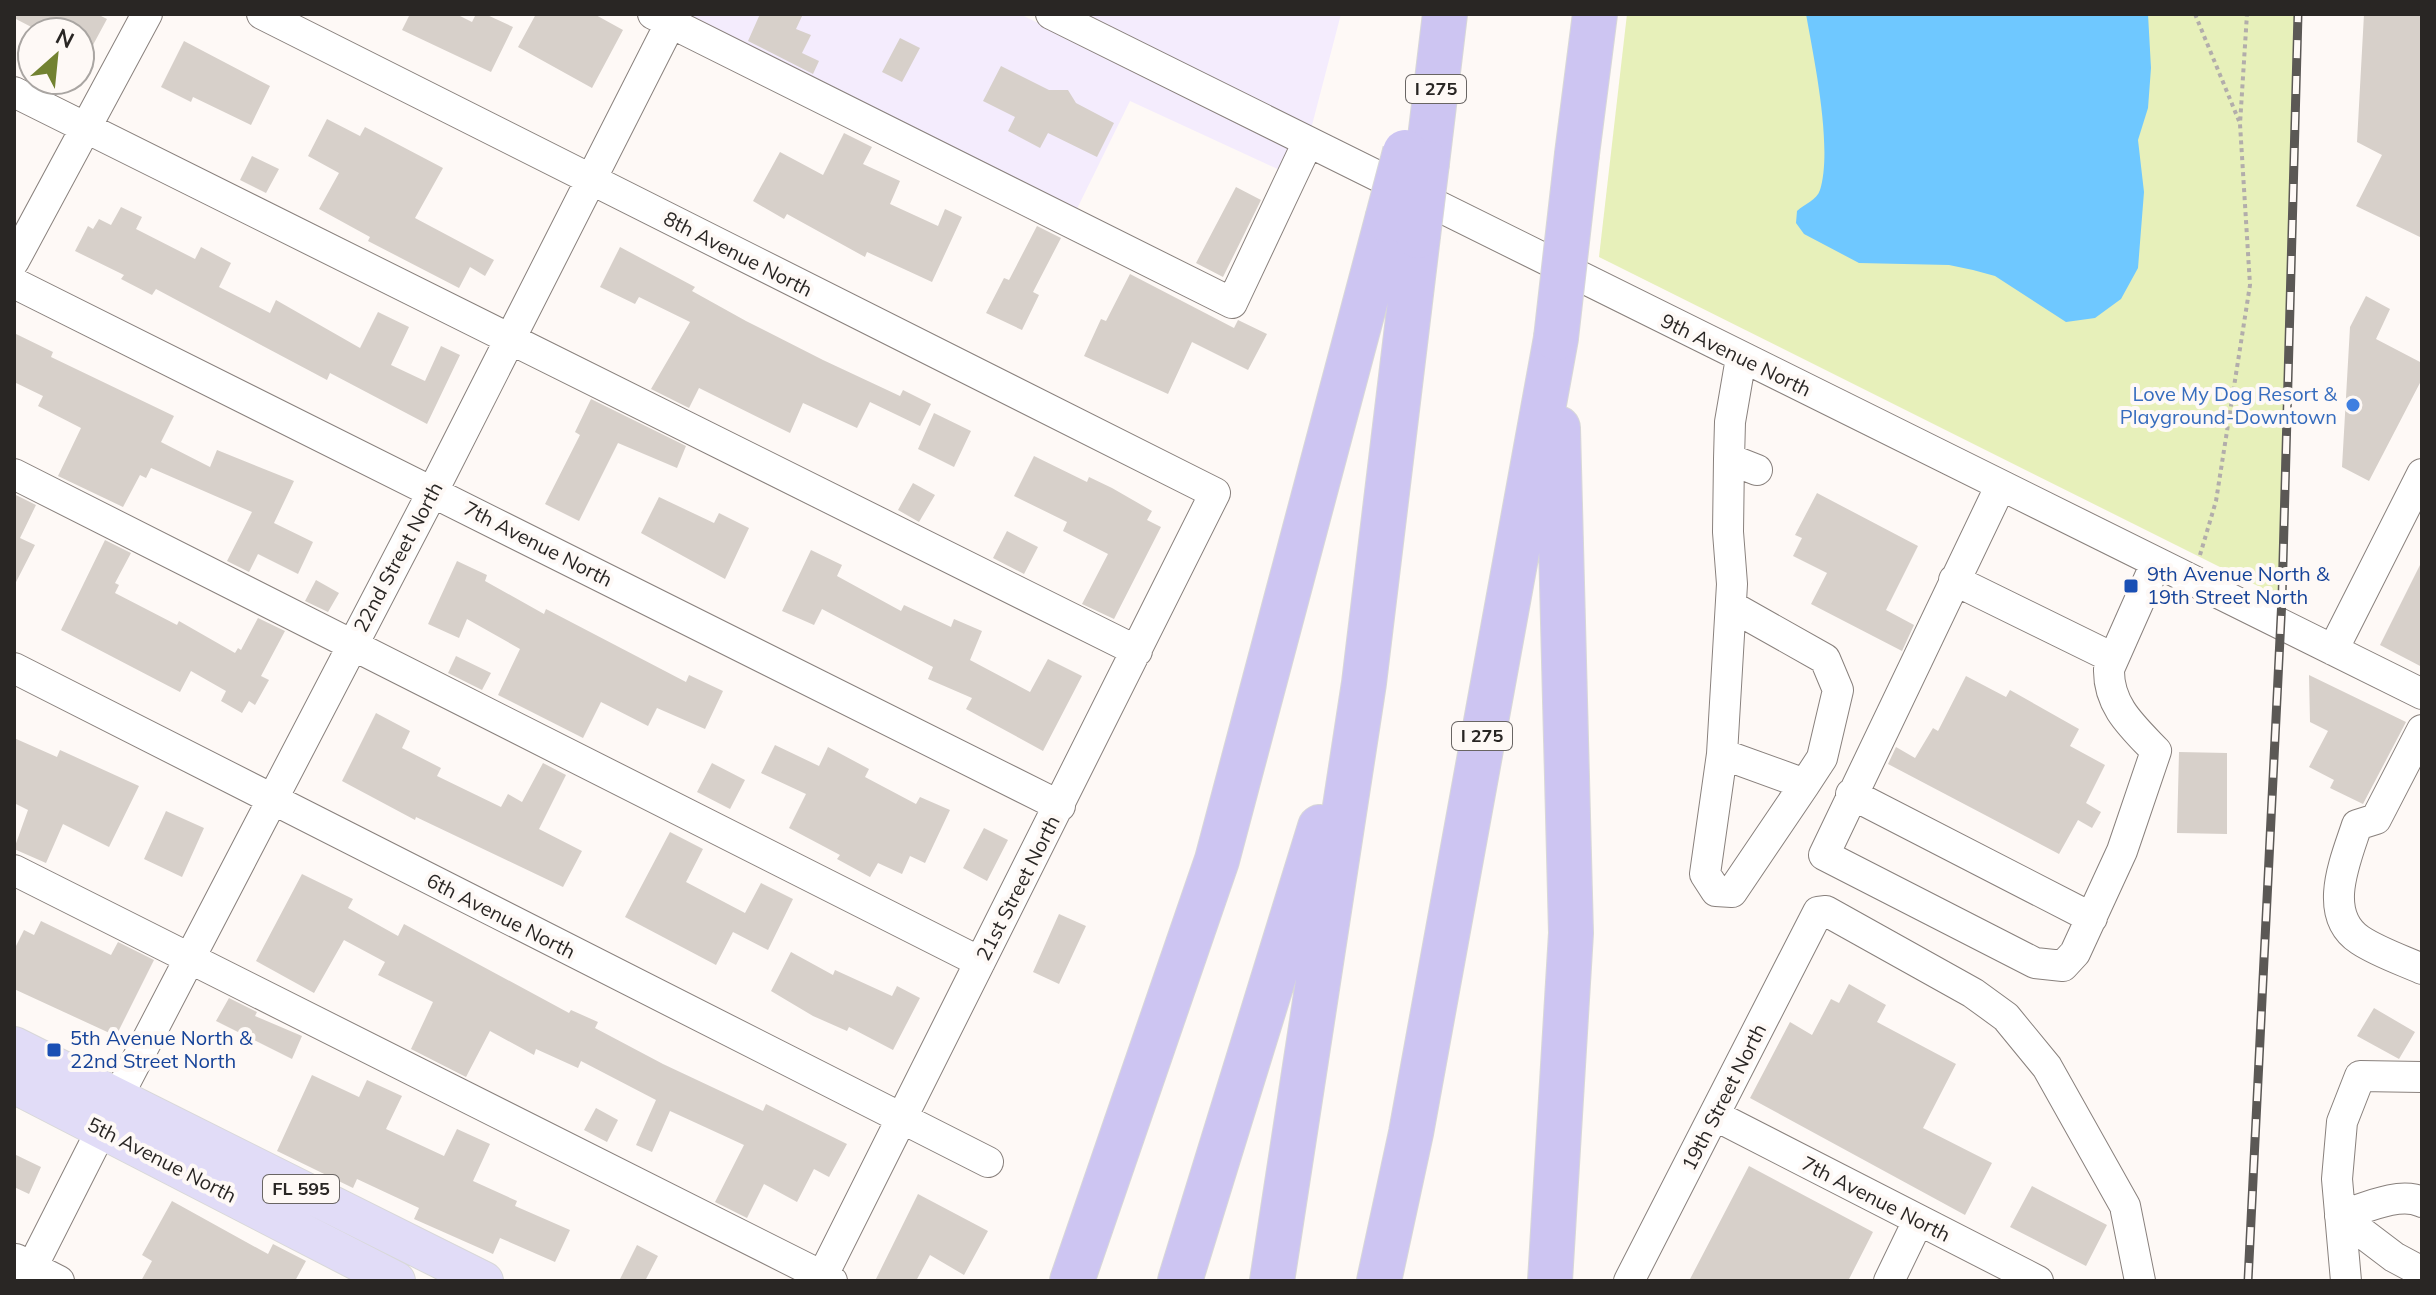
<svg xmlns="http://www.w3.org/2000/svg" width="2436" height="1295" viewBox="0 0 2436 1295" font-family="Mulish,sans-serif">
<rect width="100%" height="100%" fill="#fef9f6"/>
<path fill="#f4ecfd" d="M688,14H1020L1304,156L1299,179L1130,101L1069,225L675,41Z
M1081,14H1341L1311,129Z"/>
<path fill="#e7f0ba" d="M1627,14H2298L2282,598L1599,257Z"/>
<path fill="#6fc8ff" d="M1806,14H2148L2151,68L2148,108L2138,140L2144,192L2138,268L2121,299L2095,318L2066,322L1995,276L1973,270L1949,265L1859,263L1804,234L1796,223L1797,211C1804,204 1817,200 1820,190C1833,148 1814,59 1806,14Z"/>
<path fill="#d7d0ca" d="M14,14H97L107,19L80,69V32H41L14,18Z
M410,14H456L472,22L476,14H485L513,27L491,72L402,30Z
M536,14H594L623,30L592,88L518,47Z
M760,14H803L796,29L811,35L802,53L819,61L813,74L748,41Z
M2364,14H2422V238L2356,206L2382,155L2357,142Z
M900,38L920,48L902,82L882,72Z
M184,41L270,86L251,125L193,97L191,102L161,87Z
M1001,66L1049,90H1068L1076,103L1114,123L1097,157L1048,133L1040,148L1008,131L1015,117L983,101Z
M327,119L360,136L365,127L443,168L415,218L494,260L485,276L470,267L459,288L368,241L370,237L319,209L339,173L308,156Z
M844,133L872,147L863,164L900,181L890,204L938,226L945,209L962,217L932,282L867,252L865,257L787,214L784,219L753,201L780,152L823,175Z
M252,156L279,169L266,193L240,180Z
M1236,187L1261,200L1223,277L1196,263Z
M121,207L142,217L136,229L195,259L201,247L231,263L219,287L270,313L276,300L360,348L378,312L409,327L391,365L425,381L441,346L460,355L427,424L330,373L327,380L156,289L152,295L121,279L124,275L75,251L88,226L93,229L99,219L111,225Z
M1037,226L1061,238L1033,292L1039,295L1022,330L986,313L1004,278L1009,280Z
M620,247L695,287L692,291L746,321L823,360L900,396L903,390L931,404L920,426L870,402L857,428L803,403L790,433L699,388L689,408L651,389L690,322L639,297L635,304L600,287Z
M1130,274L1234,328L1238,320L1267,334L1248,370L1192,342L1168,394L1084,356L1101,319L1106,321Z
M2366,296L2390,309L2376,339L2422,363V379L2369,481L2342,467L2350,327Z
M14,333L53,352L51,357L174,416L161,442L210,467L217,450L294,481L274,523L313,542L298,574L258,554L249,572L227,561L252,512L151,468L146,478L140,475L123,507L58,476L81,428L38,406L43,396L14,382Z
M591,399L686,446L677,468L618,443L579,521L545,504L580,435L575,432Z
M934,413L971,431L954,467L918,449Z
M1034,456L1087,482L1089,477L1112,488L1152,511L1147,520L1161,527L1114,619L1082,604L1108,554L1063,531L1067,522L1014,496Z
M913,483L935,495L919,522L898,510Z
M1817,493L1918,546L1886,610L1914,625L1902,651L1811,604L1827,573L1793,556L1802,538L1795,535Z
M14,494L36,505L20,538L35,545L14,586Z
M659,497L714,523L719,513L749,528L725,579L641,533Z
M1007,531L1038,547L1024,574L993,558Z
M105,540L131,553L115,583L119,585L115,593L177,625L179,621L235,653L238,648L241,650L258,618L285,631L261,676L269,680L255,705L249,701L242,713L221,701L226,691L191,671L180,692L61,630Z
M811,550L842,565L837,576L901,611L904,605L951,627L954,619L982,631L970,660L1030,692L1048,659L1082,676L1043,751L966,709L972,698L928,679L933,667L822,609L814,625L782,611Z
M457,561L487,575L485,581L544,614L546,609L686,682L689,675L723,691L705,729L657,708L648,726L601,702L583,738L498,695L520,649L467,619L459,638L428,624Z
M2422,561V667L2380,645Z
M316,580L339,593L328,612L305,601Z
M456,656L491,673L482,690L448,673Z
M2309,675L2406,722L2363,804L2330,788L2334,780L2309,767L2328,731L2310,722Z
M1966,676L2006,697L2010,690L2079,729L2070,746L2105,765L2086,803L2101,812L2092,828L2078,820L2059,854L1888,764L1896,747L1915,758L1933,728L1938,731Z
M376,713L410,731L402,748L441,768L437,776L501,807L508,794L522,802L543,763L566,775L539,829L582,851L563,887L416,817L415,820L342,781Z
M14,738L57,757L60,750L139,786L109,847L63,824L46,863L14,849L28,810L14,803Z
M775,745L819,766L828,747L869,769L865,777L916,804L920,797L950,810L925,863L910,856L902,874L878,863L870,877L837,859L840,855L789,828L806,794L761,773Z
M2179,752L2227,753V834L2177,833Z
M712,763L745,780L730,809L697,792Z
M166,811L204,828L182,877L144,859Z
M984,828L1008,840L987,881L963,868Z
M670,832L703,849L686,882L745,913L761,883L793,899L768,950L733,932L716,965L625,917Z
M302,874L353,899L348,908L398,936L404,924L569,1013L571,1010L598,1022L595,1028L663,1064L763,1111L766,1104L847,1144L829,1177L814,1169L797,1202L764,1184L747,1218L715,1202L744,1145L670,1111L652,1152L636,1145L656,1100L581,1061L578,1068L536,1049L534,1055L490,1031L466,1077L411,1049L433,1002L378,975L385,962L344,940L314,993L256,961Z
M1059,914L1086,926L1059,984L1033,972Z
M41,921L111,955L118,942L154,960L116,1036L14,989V950L24,930L34,935Z
M791,952L833,975L835,970L892,996L897,986L920,998L893,1050L849,1027L847,1031L813,1016L771,991Z
M1849,984L1886,1005L1877,1022L1956,1064L1923,1128L1992,1163L1965,1215L1750,1098L1790,1022L1812,1035L1831,999L1839,1003Z
M229,998L257,1012L255,1016L302,1036L292,1059L216,1021Z
M2374,1008L2415,1032L2399,1059L2357,1036Z
M312,1075L359,1097L367,1080L402,1096L386,1129L444,1156L457,1129L490,1144L473,1181L517,1201L515,1206L570,1230L555,1262L500,1238L493,1254L414,1219L419,1208L357,1179L353,1188L277,1151Z
M596,1108L618,1120L607,1142L584,1130Z
M14,1154L41,1167L29,1194L14,1187Z
M1749,1166L1873,1232L1848,1281H1689Z
M2032,1186L2107,1225L2086,1266L2010,1227Z
M918,1194L988,1231L964,1275L930,1255L916,1281H875Z
M172,1201L268,1254L273,1244L306,1261L295,1281H141L152,1261L142,1255Z
M637,1245L658,1256L645,1281H619Z"/>
<g fill="none" stroke-linecap="round" stroke-linejoin="round">
<defs>
<path id="minor" d="M262,14L1215,493L820,1281
M653,14L1232,303L1308,142
M1051,14L2422,694
M14,92L1137,651
M14,261L147,14
M14,283L1060,806
M1741,358L1730,422L1729,459L1757,470
M1729,459L1728,532L1732,584L1722,754L1805,784L1822,758L1838,690L1825,659L1731,606
M14,474L980,962
M2000,487L1824,855L2035,963L2063,966L2075,953L2122,851L2156,751C2132,726 2108,705 2109,669L2156,563
M1954,580L2113,658
M2333,650L2422,474
M14,668L988,1162
M2422,730L2376,819L2357,825C2346,859 2321,914 2360,940C2378,952 2402,960 2422,969
M1722,754L1705,874L1716,891L1732,892L1805,784
M1851,794L2092,918
M14,870L832,1281
M117,1098L433,491L675,14
M1714,1115L2038,1281
M2340,1216L2394,1257L2422,1272
M2340,1216C2363,1209 2399,1191 2422,1202
M16,1259L59,1281
M25,1281L102,1129
M1629,1281L1818,912L1826,911L1973,993L2006,1017L2047,1067L2125,1206L2140,1281
M1889,1281L1918,1221
M2346,1281L2337,1179L2342,1122L2360,1076L2422,1077"/>
<path id="major" d="M14,1046L484,1281
M14,1084L396,1281"/>
<path id="highway" d="M1577,154L1595,14
M1427,163L1445,14
M1072,1281L1217,860L1387,220
M1180,1281L1320,827
M1272,1281L1364,683L1418,236
M1379,1281L1411,1133L1556,338
M1550,1281L1571,933L1558,428"/>
</defs>
<use href="#minor" stroke="#89817d" stroke-width="32"/>
<use href="#major" stroke="#d8d8d8" stroke-width="40"/>
<use href="#highway" stroke="#d8d8d8" stroke-width="46"/>
<path stroke="#b2adab" stroke-width="4" stroke-dasharray="4 4" stroke-linecap="butt" d="M2195,14L2239,121
M2200,555L2216,501L2250,285L2240,124L2247,14"/>
<use href="#minor" stroke="#fff" stroke-width="30"/>
<use href="#major" stroke="#e1dcf7" stroke-width="38"/>
<use href="#highway" stroke="#cdc5f2" stroke-width="44"/>
<defs>
<path id="rail" d="M2248,1281L2282,598L2298,14"/>
</defs>
<use href="#rail" stroke="#5b5855" stroke-width="9"/>
<use href="#rail" stroke="#fef9f6" stroke-width="6" stroke-dasharray="18" stroke-linecap="butt"/>
<defs>
<path id="highway-bridge" d="M1387,220L1405,152
M1418,236L1427,163
M1556,338L1577,154"/>
</defs>
<use href="#highway-bridge" stroke="#d8d8d8" stroke-width="46" stroke-linecap="butt"/>
<use href="#highway-bridge" stroke="#cdc5f2" stroke-width="44"/>
</g>
<circle fill="#3f7fe0" stroke="#fef9f6" stroke-width="3" cx="2353" cy="405" r="8"/>
<g fill="#1a4fb4" stroke="#fef9f6" stroke-width="3">
<rect x="2123" y="578" width="16" height="16" rx="4"/>
<rect x="46" y="1042" width="16" height="16" rx="4"/>
</g>
<g text-anchor="middle" stroke-width="8" stroke-linejoin="round" paint-order="stroke">
<g fill="#fef9f6" stroke="#696563" stroke-width="2">
<rect x="1406" y="75" width="60" height="28" rx="6"/>
<rect x="1452" y="722" width="60" height="28" rx="6"/>
<rect x="263" y="1175" width="76" height="28" rx="6"/>
</g>
<g font-size="18" font-weight="bold" fill="#292624">
<text x="1436" y="95">I 275</text>
<text x="1482" y="742">I 275</text>
<text x="301" y="1195">FL 595</text>
</g>
<g font-size="20" fill="#292624" stroke="#fef9f6">
<text transform="translate(738 254) rotate(27)" y="7">8th Avenue North</text>
<text transform="translate(1736 355) rotate(26)" y="7">9th Avenue North</text>
<text transform="translate(538 544) rotate(27)" y="7">7th Avenue North</text>
<text transform="translate(398 557) rotate(-62)" y="7">22nd Street North</text>
<text transform="translate(1018 888) rotate(-63)" y="7">21st Street North</text>
<text transform="translate(501 916) rotate(27)" y="7">6th Avenue North</text>
<text transform="translate(1724 1097) rotate(-63)" y="7">19th Street North</text>
<text transform="translate(162 1160) rotate(27)" y="7">5th Avenue North</text>
<text transform="translate(1876 1199) rotate(27)" y="7">7th Avenue North</text>
</g>
<g font-size="20" fill="#366cbe" stroke="#fef9f6" text-anchor="end">
<text x="2337" y="401">Love My Dog Resort &amp;<tspan x="2337" dy="23">Playground-Downtown</tspan></text>
</g>
<g font-size="20" fill="#164399" stroke="#fef9f6" text-anchor="start">
<text x="2147" y="581">9th Avenue North &amp;<tspan x="2147" dy="23">19th Street North</tspan></text>
<text x="70" y="1045">5th Avenue North &amp;<tspan x="70" dy="23">22nd Street North</tspan></text>
</g>
</g>
<rect width="2436" height="1295" fill="none" stroke="#292624" stroke-width="32"/>
<g transform="translate(56 56) rotate(27)"><circle r="38" fill="#fef9f6" stroke="#a9a5a2" stroke-width="2"/>
<path d="M0-6L14 30L0 20L-14 30Z" fill="#728231"/>
<text y="-12" font-size="22" font-weight="bold" text-anchor="middle" fill="#292624">N</text>
</g>
</svg>
